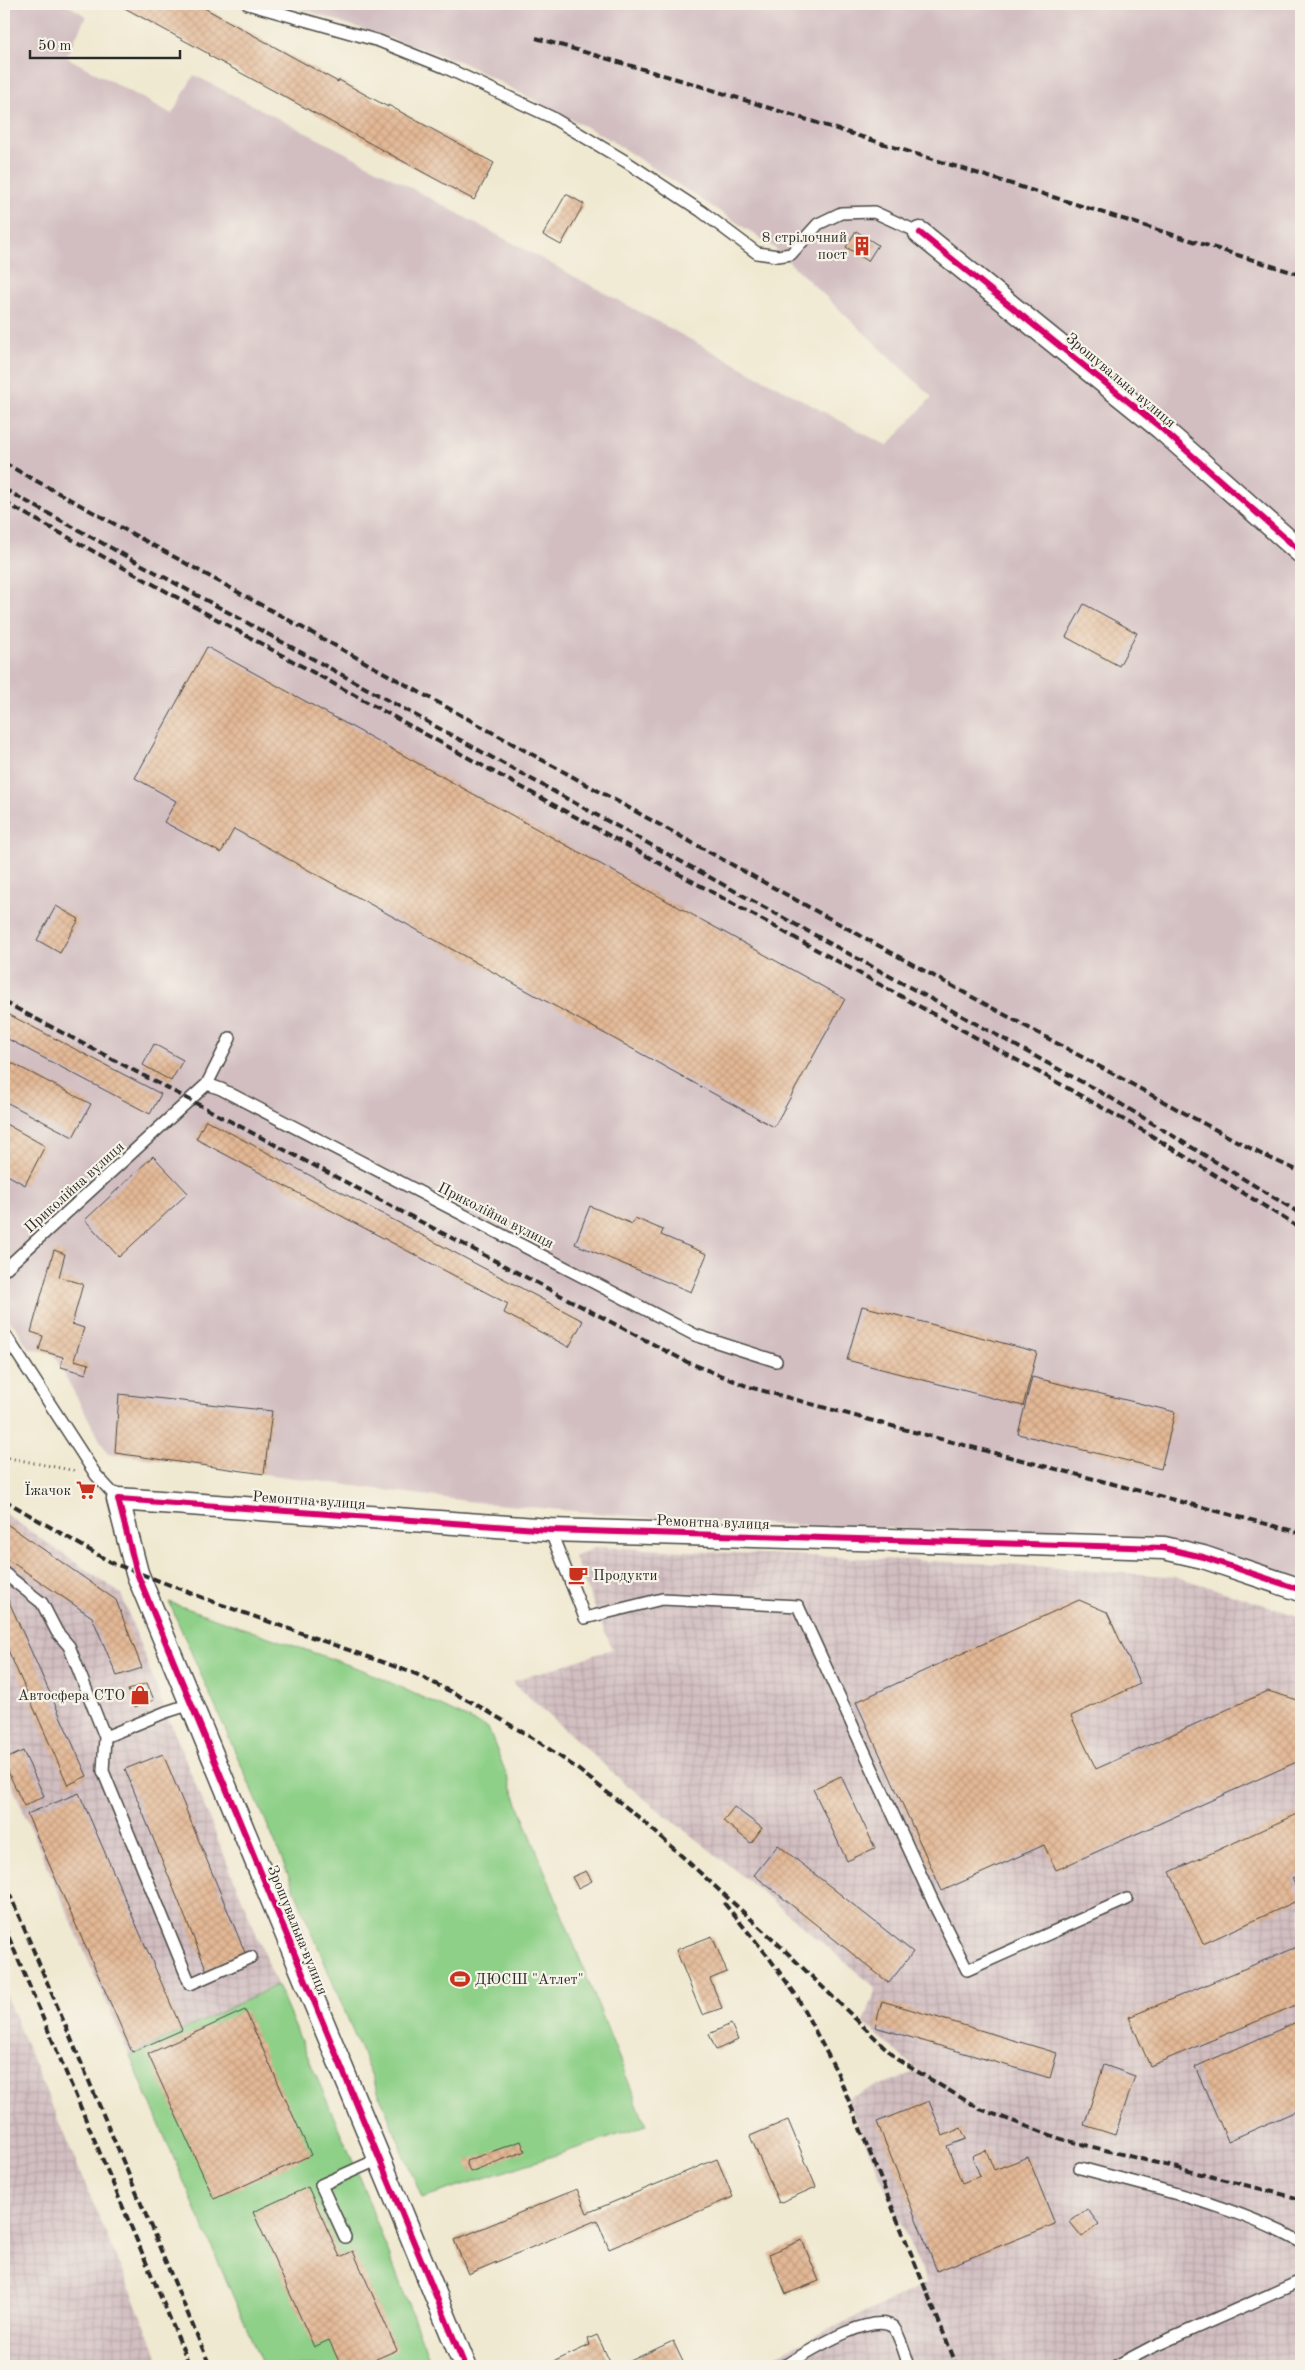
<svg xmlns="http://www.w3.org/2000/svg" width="1305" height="2370" viewBox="0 0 1305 2370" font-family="'Old Standard TT',serif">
<defs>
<pattern id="industrial-grid" width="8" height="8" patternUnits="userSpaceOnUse" patternTransform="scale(1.25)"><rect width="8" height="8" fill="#d2bec1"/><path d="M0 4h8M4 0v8" fill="none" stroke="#b4a3a6"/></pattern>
<pattern id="building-cross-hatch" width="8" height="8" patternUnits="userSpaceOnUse" patternTransform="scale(1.25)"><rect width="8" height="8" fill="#e3b895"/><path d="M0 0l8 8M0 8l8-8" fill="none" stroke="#c39e81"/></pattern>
</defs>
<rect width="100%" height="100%" fill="#f7f3e8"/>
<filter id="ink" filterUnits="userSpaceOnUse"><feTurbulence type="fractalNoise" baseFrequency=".02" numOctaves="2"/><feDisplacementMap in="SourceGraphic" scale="10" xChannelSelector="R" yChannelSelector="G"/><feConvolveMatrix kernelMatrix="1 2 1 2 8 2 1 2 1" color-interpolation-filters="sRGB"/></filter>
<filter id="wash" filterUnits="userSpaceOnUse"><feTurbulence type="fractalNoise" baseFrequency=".0096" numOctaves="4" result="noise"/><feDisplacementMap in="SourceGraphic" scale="20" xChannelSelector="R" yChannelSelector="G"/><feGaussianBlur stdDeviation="1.12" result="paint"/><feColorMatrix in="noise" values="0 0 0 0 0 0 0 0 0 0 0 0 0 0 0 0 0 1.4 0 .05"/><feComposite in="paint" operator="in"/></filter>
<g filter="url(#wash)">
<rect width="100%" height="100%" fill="#f0e9d1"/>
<path fill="url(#industrial-grid)" d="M4,1513L121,1594L161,1700L277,1985L130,2056L4,1767Z
M595,1547L1003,1564L1178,1577L1301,1617V2366H761L764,2361L927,2283L846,2098L918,2071L864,2023L876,1988L750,1882L622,1781L512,1682L612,1649L574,1557Z
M4,1991L12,2011L162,2366H4Z"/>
<path fill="#d2bec1" d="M4,4H66L86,16L66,57L172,114L194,75L367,164L887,446L932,397L771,245L607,138L461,62L287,4H1301V1581L1064,1534L683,1521L475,1502L107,1453L51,1350L29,1349L16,1327L4,1317Z"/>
<path fill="#8ed088" stroke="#5c7e5a" d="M169,1602L363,1670L488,1728L646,2126L422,2198L271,1833Z
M277,1985L357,2171L430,2361L418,2366H263L130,2056Z"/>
<g id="blocks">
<path fill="url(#building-cross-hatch)" d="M122,4H197L338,82L339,80L388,107V105L494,163L474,200L208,55L209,54L121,6Z
M566,194L584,204L561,245L543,235Z
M856,231L878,245L868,261L846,247Z
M1084,604L1137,633L1119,666L1066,637Z
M207,647L845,999L774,1127L234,829L221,853L164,822L176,801L135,778Z
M56,906L79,919L60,953L37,940Z
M4,1012L161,1094L150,1114L4,1037Z
M154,1044L183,1060L171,1081L143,1065Z
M4,1059L91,1104L73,1137L4,1101Z
M206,1120L583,1321L569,1347L504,1313L508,1304L196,1139Z
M4,1123L45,1146L25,1185L4,1173Z
M153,1156L188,1193L119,1257L85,1220Z
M590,1206L632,1224L635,1218L663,1230L661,1235L707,1254L691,1292L575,1244Z
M54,1250L65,1254L59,1277L83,1284L72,1324L84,1328L74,1360L89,1364L86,1374L61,1367L63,1357L39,1350L43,1336L31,1332Z
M862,1306L1037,1352L1023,1406L847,1360Z
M1032,1377L1175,1412L1161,1469L1018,1434Z
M119,1394L272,1411L264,1474L115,1453Z
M4,1522L116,1600L142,1668L117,1676L92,1617L4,1557Z
M6,1595L87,1776L68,1785L4,1641V1596Z
M1079,1600L1107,1612L1140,1684L1071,1716L1096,1769L1268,1691L1301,1701V1760L1056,1870L1044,1845L942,1891L856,1702Z
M147,1683L154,1700L135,1707L128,1690Z
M23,1751L44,1796L24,1806L4,1763V1760Z
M163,1754L246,1955L207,1971L125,1769Z
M841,1776L875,1848L847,1861L813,1789Z
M79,1793L182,2030L132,2052L27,1814Z
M734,1807L762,1828L751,1843L723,1821Z
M1301,1812V1874L1292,1878L1301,1899L1203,1944L1170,1872Z
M778,1845L913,1952L889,1983L754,1875Z
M586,1871L592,1881L578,1888L572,1877Z
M712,1936L727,1972L710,1979L722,2008L702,2015L676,1950Z
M1301,1945V2003L1150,2066L1129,2017Z
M882,2001L1057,2053L1050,2078L875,2027Z
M245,2010L311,2155L214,2199L148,2054Z
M1301,2020V2109L1228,2141L1195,2067Z
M731,2024L738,2040L716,2050L709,2034Z
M1104,2065L1135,2076L1115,2135L1084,2125Z
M929,2101L943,2136L961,2128L966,2139L947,2146L962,2183L980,2176L972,2156L986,2150L994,2170L1028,2157L1055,2224L937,2271L877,2122Z
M788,2120L816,2187L779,2203L750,2136Z
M521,2141L525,2151L470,2172L466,2161Z
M717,2159L733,2197L609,2249L597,2220L468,2274L454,2240L577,2189L587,2213Z
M308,2187L340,2257L353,2251L397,2350L360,2366H341L329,2340L314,2347L253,2212Z
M1087,2209L1099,2224L1082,2237L1070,2222Z
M802,2240L819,2281L786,2294L769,2254Z
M597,2335L612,2366H544L590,2345L588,2339Z
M673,2341L685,2366H630L628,2362Z"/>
</g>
</g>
<g filter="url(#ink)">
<use href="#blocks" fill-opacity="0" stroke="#494844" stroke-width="1"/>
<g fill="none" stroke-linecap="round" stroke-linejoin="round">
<defs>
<path id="lane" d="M248,4L379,41L444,67L551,117L625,161L701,211L757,253L778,256L791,254L818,224L841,213L874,212L920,233
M207,1084L221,1089L695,1335L776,1361
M4,1270L207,1084L230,1038
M4,1333L96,1475L118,1499
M550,1530L585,1618L662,1599L798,1606L934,1904L967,1970L1127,1899
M4,1573L42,1603L57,1632L69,1646L105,1737L166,1712L191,1704
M105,1737L103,1771L190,1984L251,1957
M1080,2168C1155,2188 1233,2205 1301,2242
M345,2237L321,2185L379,2159
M784,2366C805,2354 871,2311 893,2327C899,2333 906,2357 909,2366
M1116,2366L1152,2347L1301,2281"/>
<path id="street" d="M920,233L1161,428L1301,552
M465,2366L137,1573L118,1499L550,1530L1164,1548L1203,1557L1301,1590"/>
</defs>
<use href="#lane" stroke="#494844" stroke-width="14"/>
<use href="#street" stroke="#494844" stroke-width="25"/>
<path stroke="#494844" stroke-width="3" stroke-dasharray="1 4" stroke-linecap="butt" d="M4,1457L76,1471"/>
<use href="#lane" stroke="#fff" stroke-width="11"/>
<use href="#street" stroke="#fff" stroke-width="22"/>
<path stroke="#2b2b2b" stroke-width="4" stroke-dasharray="8 4" stroke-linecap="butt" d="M536,38L687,82L1301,275
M4,463L912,964L1188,1115L1261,1154L1301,1172
M4,489L1111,1098L1301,1214
M4,502L1053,1080L1149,1134L1301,1229
M4,1002L687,1362L749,1387L914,1432L1301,1533
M4,1500L110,1562L222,1605L416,1674L477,1705L539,1742L575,1767L641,1819L774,1940L898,2060L980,2109L1061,2139L1301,2199
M4,1881L210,2366
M724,1903L767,1955L796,1995L837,2072L957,2366
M4,1926L190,2366"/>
<defs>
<path id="cycleway" d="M920,233L1161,428L1301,552
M465,2366L137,1573L118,1499L550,1530L1164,1548L1203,1557L1301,1590"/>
</defs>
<use href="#cycleway" stroke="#f7f3e8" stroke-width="9"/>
<use href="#cycleway" stroke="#d6006c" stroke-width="6"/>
</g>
</g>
<defs>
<symbol id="building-bare" viewBox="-9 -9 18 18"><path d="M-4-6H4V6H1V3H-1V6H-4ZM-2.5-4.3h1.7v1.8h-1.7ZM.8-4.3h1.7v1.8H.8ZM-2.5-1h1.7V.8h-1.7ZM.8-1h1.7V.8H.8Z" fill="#c8321e" stroke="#f7f3e8" stroke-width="2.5" paint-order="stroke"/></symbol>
<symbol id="supermarket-bare" viewBox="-9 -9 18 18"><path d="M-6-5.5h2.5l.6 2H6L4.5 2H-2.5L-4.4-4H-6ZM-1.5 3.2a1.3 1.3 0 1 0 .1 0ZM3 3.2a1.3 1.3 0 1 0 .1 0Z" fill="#c8321e" stroke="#f7f3e8" stroke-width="2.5" paint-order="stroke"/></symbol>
<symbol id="cafe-bare" viewBox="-9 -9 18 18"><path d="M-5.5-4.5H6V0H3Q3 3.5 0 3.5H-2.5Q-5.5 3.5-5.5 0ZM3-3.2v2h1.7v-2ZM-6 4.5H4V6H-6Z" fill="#c8321e" stroke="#f7f3e8" stroke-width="2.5" paint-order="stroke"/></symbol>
<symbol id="shop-bare" viewBox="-9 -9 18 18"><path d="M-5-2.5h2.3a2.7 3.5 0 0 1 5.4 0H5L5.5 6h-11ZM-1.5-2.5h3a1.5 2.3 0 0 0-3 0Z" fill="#c8321e" stroke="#f7f3e8" stroke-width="2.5" paint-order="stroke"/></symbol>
<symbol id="stadium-bare" viewBox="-9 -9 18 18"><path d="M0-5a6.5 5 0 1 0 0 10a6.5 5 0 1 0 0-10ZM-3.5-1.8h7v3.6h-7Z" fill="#c8321e" stroke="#f7f3e8" stroke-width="2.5" paint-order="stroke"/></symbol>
</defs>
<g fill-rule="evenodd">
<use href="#building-bare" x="848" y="232" width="28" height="28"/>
<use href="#supermarket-bare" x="72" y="1476" width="28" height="28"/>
<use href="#cafe-bare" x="564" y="1561" width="28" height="28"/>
<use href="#shop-bare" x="126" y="1681" width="28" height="28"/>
<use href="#stadium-bare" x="446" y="1965" width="28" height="28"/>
</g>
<g text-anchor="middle" stroke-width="4.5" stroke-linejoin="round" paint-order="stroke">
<g font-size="15" fill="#2b2b2b" stroke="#f7f3e8" text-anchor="end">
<text x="847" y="242">8 стрілочний<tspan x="847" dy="17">пост</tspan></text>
<text x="71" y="1495">Їжачок</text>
<text x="593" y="1580" text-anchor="start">Продукти</text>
<text x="125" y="1700">Автосфера СТО</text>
<text x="475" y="1984" text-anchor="start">ДЮСШ "Атлет"</text>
</g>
<g font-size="15" fill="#2b2b2b" stroke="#f7f3e8">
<text transform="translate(1121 380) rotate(40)" y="5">Зрошувальна вулиця</text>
<text transform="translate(74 1187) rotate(-42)" y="5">Приколійна вулиця</text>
<text transform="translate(496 1215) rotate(27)" y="5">Приколійна вулиця</text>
<text transform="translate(309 1500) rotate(4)" y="5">Ремонтна вулиця</text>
<text transform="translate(713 1522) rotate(2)" y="5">Ремонтна вулиця</text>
<text transform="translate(298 1930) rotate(68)" y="5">Зрошувальна вулиця</text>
</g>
</g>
<rect width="1305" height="2370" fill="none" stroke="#f7f3e8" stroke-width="20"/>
<path d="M30 50v8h150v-8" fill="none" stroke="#2b2b2b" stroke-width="2.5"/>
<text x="38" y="50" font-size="15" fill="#2b2b2b" stroke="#f7f3e8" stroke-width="4" paint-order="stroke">50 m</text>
</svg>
